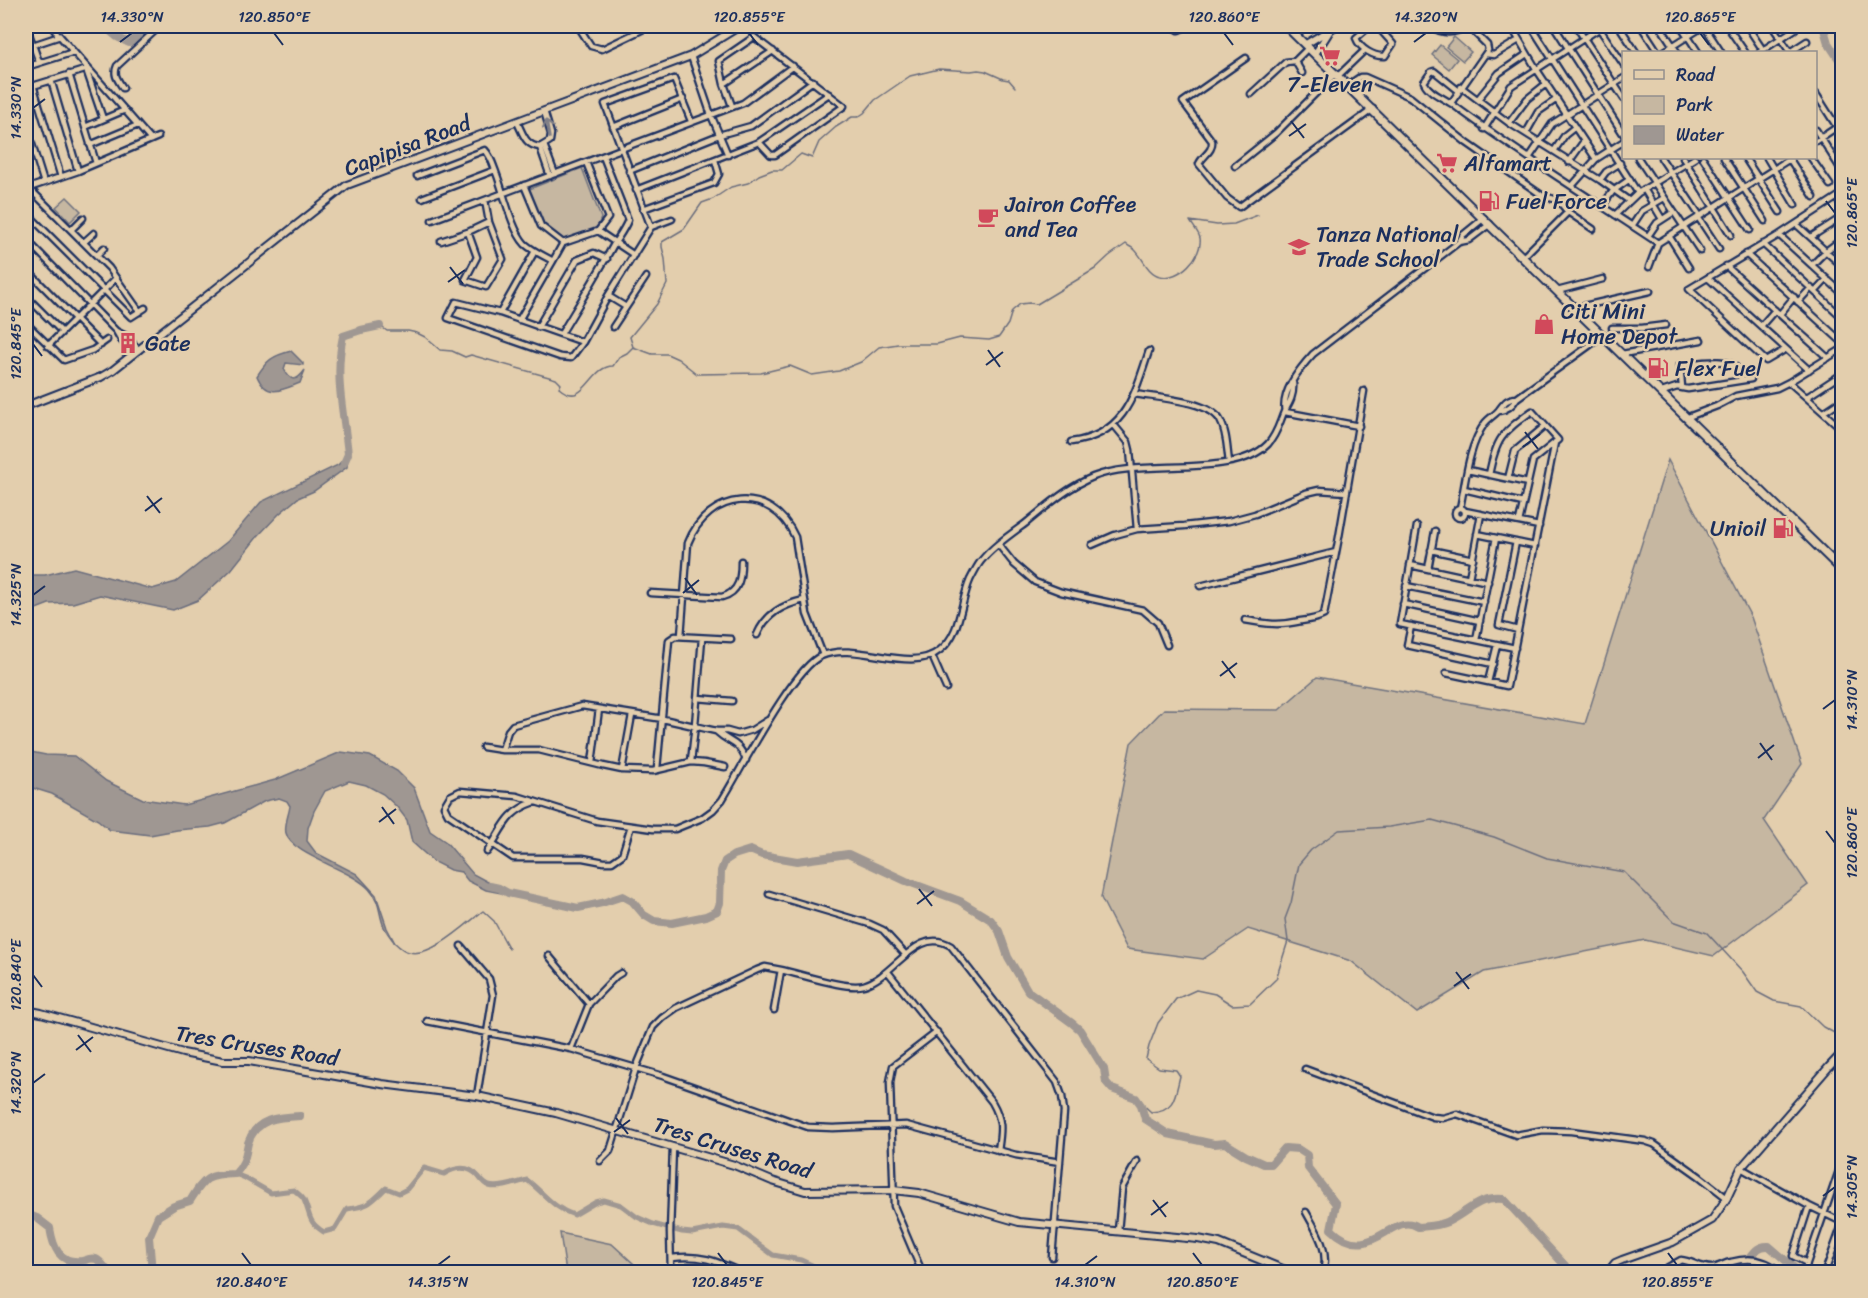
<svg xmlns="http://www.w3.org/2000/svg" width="1868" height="1298" viewBox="0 0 1868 1298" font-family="Sriracha,sans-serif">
<rect width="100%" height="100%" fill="#e3cead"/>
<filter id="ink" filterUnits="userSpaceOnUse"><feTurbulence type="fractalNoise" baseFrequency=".0167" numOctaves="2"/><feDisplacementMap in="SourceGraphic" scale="12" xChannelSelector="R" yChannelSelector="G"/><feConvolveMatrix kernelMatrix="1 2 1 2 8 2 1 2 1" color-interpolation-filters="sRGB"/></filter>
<g filter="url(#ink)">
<path fill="#c6b7a1" stroke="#707380" stroke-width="1.5" d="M1454,37L1471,52L1463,61L1446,47Z
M1440,45L1457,59L1449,69L1432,55Z
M582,168L601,218L597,228L564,241L543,226L527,190Z
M67,197L81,211L70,222L56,207Z
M1668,460L1751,617L1802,764L1764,820L1808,885L1714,956L1645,940L1484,972L1417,1013L1351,961L1248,929L1203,959L1127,949L1101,898L1131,743L1164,709L1279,710L1317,677L1585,724Z
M560,1233L612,1244L634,1264L638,1272H566Z"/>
<path fill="#9f9792" stroke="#6a6d7d" stroke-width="1.5" d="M291,351L303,363V365L286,363L284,369C291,383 297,381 305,370L300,383C282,390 267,399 257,376C267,360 272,356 291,351Z
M348,454L347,467L314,491L298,498L279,514L258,536L231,570L198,600L173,610L100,595L73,603L49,604L26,613V575H45L74,568L152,589L176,582L228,541L261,502L338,465Z
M26,751L46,755L74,756L106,781L143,799L184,805L275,780L341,752L370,756L397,771L414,788L430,831L446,842L473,874L508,893L578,908L486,890L468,881L461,872L450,870L434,862L412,842L407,820L397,807L383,794L366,785L349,781L325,791L314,811L308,828L307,841L316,853L357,874L376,895L387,928L395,943C391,938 387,933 384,927C378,913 381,902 369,889C351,869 291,855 286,833C284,825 289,814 290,806L287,801L279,798L265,801L225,823L210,827L177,830L150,835L110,830L98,820L52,794L26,786Z"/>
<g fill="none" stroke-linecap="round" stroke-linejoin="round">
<path stroke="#6a6d7d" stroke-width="1.5" d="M380,326L387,331H408L417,333L425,337L440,350L452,351L465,357L471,355L556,379L561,384L559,388C585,410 589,366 613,366L619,357L627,353L633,347
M633,347L652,354H667L678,359L697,374L761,373L790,366L812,375L839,371L861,362L879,347L898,344H937L960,338L989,340L999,337L1008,324L1012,311L1020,304L1029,303L1037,304L1095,269L1109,256L1126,244C1128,246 1131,247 1134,249C1143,257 1147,273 1160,276C1179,281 1203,256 1200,238C1199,233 1193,226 1190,221L1217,225L1234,224L1258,215
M633,347L630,337L657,304L667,284L665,259L662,247V242L684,229L702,203L713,199L731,187L748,183L759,175L772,170H782L801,154L812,158L819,142L836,127L852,117H858L864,113L875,100L910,76L939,69L971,71L978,70L985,71L1003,79L1009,80L1015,87
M394,942C398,946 403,951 409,952C431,958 466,924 483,911L494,921L509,949
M1136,1098L1151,1112C1175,1111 1175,1096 1180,1076L1176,1070L1159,1068L1146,1059L1149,1046L1158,1023L1176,999L1196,990L1215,994L1232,1005L1250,1004L1276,979L1288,941L1285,919L1291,903L1299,864L1311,850L1339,830L1389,827L1432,820L1494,837L1547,858L1624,872L1673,921L1707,933L1743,972L1757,992L1774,1001L1801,1006L1823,1027L1842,1037"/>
<path stroke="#9f9792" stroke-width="5" d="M235,1174L245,1178L271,1193L294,1190C297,1193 302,1196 304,1200C311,1215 307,1222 324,1232L335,1229L347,1209C370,1206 370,1203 386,1188L399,1193L407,1189L424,1168L444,1174C456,1167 469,1165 479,1177C482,1181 484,1184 489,1186C500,1189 516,1183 527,1180C544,1193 553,1208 574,1215L596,1202L604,1200L621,1205L637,1217L653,1224L682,1232L692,1233L723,1227L738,1229L773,1255L801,1260L827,1272
M966,1272H981"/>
<path stroke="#9f9792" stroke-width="8" d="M104,26L117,37L129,43L143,31L146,26
M1823,26L1828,43L1842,64
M344,463L348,454C344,413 334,378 343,336L361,330L380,326
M490,886L499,888L508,893L578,908L602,903L623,896L632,901L644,915L654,921L672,923L706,916L717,911L720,903L721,871L725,861L734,855L750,850L762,855L797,861L848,854L906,881L960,901L991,920L999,931L1008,957L1028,991L1072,1023L1080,1030L1104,1069L1106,1082L1112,1089L1136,1098L1141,1105L1145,1119L1168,1134L1214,1144L1225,1143L1246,1156L1264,1164H1271L1285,1148L1298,1149L1307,1155L1308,1168L1336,1204L1331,1229C1371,1268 1392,1209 1418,1227C1427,1226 1438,1226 1447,1222C1469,1212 1477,1196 1504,1199L1571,1272
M26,1211L29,1215L37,1218L50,1228C53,1247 59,1264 82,1261C87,1260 90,1257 96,1259C101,1261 105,1268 109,1272
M152,1272L149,1237L158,1216L174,1206L190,1201C205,1177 207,1175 235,1174C245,1163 245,1157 248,1143C256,1118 278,1117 300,1116
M1731,1272C1736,1270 1741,1268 1745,1264C1753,1255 1756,1245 1769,1246L1799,1272"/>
<defs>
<path id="street" d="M30,26L28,31L39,62
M51,26L151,140
M578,26L591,46L602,49L650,26
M1172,26L1179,30L1188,26
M1249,26L1252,27
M1370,26L1356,38C1360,49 1374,57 1385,56L1393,44L1377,26
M1430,26C1442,34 1455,34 1467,26
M1496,26L1500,30L1508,26
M1511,26L1537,70L1596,159
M1531,26L1638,193
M1554,26L1624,135
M1576,26L1624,99
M1619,26L1636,52
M1641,26L1658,52
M1660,26L1677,52
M1681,26L1698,52
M1727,26L1745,52
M1747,26L1763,50
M1772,26L1790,52
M1599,28L1624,65
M33,45L60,36
M1663,52L1704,26L1721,52
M1760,52L1795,29L1794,26
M1790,52L1807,41
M1486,54L1494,55L1519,40
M691,56L711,115L728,155
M1246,58L1183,102L1212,141C1213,152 1203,155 1199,164L1227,198L1239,207L1373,109
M1295,61L1302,73
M26,67L74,52
M86,69L103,119
M69,74L96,163
M1338,76L1365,50
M51,80L78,171
M724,84L773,51
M33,85L61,177
M1348,85L1360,77H1365L1410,97L1467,143L1543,196L1558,200L1568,212L1593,229
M1461,87L1509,123L1600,180L1628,200
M26,88L88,69
M123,88C118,80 113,75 117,66L158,28L164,26
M1459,91L1434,71L1431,72L1424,82C1429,93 1444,98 1452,104C1519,154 1589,197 1658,243
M1251,94L1286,62L1295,61L1309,47
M1816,94L1837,127L1816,141
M1478,99L1499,73L1527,54
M1451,103L1488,50L1487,45L1468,26
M732,106L724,84L719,61L754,37L844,106L775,155H771L759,142
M517,122C523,133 525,146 540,147L550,141L551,134L544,111
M1509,123L1527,99L1547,83
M26,125L44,183
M85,127L125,110
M613,127L683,99
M1484,129L1511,86L1603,26
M1816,130L1842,171
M1526,133L1538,112L1557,99
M90,145L138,125
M544,145L555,174
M540,147L550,176
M1554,151L1565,135L1575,127
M1529,158L1552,124L1624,78
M1638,158L1700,251
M1661,158L1700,216
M1683,158L1731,235
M1703,158L1750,230
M1724,158L1765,221
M1745,158L1780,212
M1767,158L1795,205
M1789,158L1814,197
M1811,158L1830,185
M1569,162L1584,141
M1235,166L1276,133L1336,73
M629,171L719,135L751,126L813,81
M417,176L485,150C491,156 494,167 497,175C504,194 512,230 525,244C533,251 544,256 553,261L563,243L541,226L524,185
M1600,180L1606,172L1620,163
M1572,186L1596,159L1624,141
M29,188L109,268L140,312
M26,189L78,171L158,137
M1644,189L1662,219
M636,190L759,142L829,94
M422,198L495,170
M1602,206L1613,191L1630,179
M643,209L714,183L719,174L715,160
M26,212L131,317L145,308
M1615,215L1638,193L1695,158
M1698,217L1719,249
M432,220L743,103L793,66
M1796,224L1842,266
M1632,226L1642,211L1664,198
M651,227L605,104L674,79L691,121
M71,230L83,218
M598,231L634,255
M468,232L477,257L465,280L486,287L503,259L489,222L485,200
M1779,235L1842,293
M1648,236L1657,223L1674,212
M1669,236L1689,268
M1811,237L1842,217
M26,239L116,331L121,340L134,354
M441,241L468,232L489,222
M84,242L94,233
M1459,242L1469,240L1490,224
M563,243L598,231L608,218L586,162
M1763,244L1842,317
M1746,254L1842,342
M97,255L104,248
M1523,257L1568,212
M1812,265L1826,251L1842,239
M1726,266L1828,358
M1649,267L1658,243L1791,158
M26,269L101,345
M1708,278L1809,370
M1557,291L1603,279
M1815,292L1827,279
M26,296L62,332
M608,296L626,307
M1798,302L1811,288
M1575,308L1650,291
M500,313L535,251
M1780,314L1794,297
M519,320L553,261
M26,323L64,360L93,350L107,340
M1761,326L1775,310
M538,327L577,260L594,253L607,259
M613,327L646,277
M1612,328H1642L1666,325
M116,331L126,336L139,350
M561,334C579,304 597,275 614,244C619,236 624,230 628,220L603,156
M583,342L500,313L456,302L448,318L560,357L571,358L583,342L608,296L651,227L672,219
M48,346L116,278
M1786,349L1766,361L1689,289L1779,235L1842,194
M1622,354L1701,340
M1789,382L1842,429
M1682,387L1680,365C1694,364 1729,355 1738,370C1739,373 1740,376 1741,379
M1662,392L1677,387L1688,389L1751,379
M1135,394C1156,398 1208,400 1220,420C1227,432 1227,449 1229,462
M1807,397L1842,374
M1499,411C1507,410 1513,405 1517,398L1604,335
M1285,412C1281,392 1300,368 1313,354L1459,242L1463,235L1484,218
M1285,412L1359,426
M1824,412L1842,400
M1688,417L1717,406L1736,396L1777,388L1789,382L1842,349
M1114,425L1128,442L1130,450L1137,529
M1071,442C1125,435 1134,396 1149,351
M1468,470L1528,483
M1489,475C1496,438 1502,433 1532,411L1558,440L1533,460L1519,522
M1508,479L1515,451L1545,426
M1464,489L1523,503
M1455 513a5 5 0 1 1 10 0a5 5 0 1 1-10 0Z
M1460,508C1466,480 1468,447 1485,423C1489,418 1495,415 1499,410C1504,403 1507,398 1517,398
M1465,511L1539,526
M1417,526L1400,624L1515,648
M1477,534L1535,546
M1516,542L1499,625L1518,630
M998,544L1014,564L1035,582L1061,592L1143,610L1158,623L1167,645
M1092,545L1115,535L1137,529L1184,526L1229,521L1255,514L1306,493L1319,490L1347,492
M1431,550L1473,559
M1410,565L1488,582
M1428,569L1435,531
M1469,578L1481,514
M1200,586L1336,552
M1406,586L1484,602
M650,593L722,597C740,592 741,577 741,561
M1403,604L1480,621
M1245,620C1267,624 1279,626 1301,621C1309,620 1317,619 1324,615L1339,537L1364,391
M1411,626L1407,645L1493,664
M757,635C766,614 782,605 804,600
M681,636L688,543C708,491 771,484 795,537L807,614L823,655
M1476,640L1496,538
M932,656L946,688
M1446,673L1507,686L1555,442
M1488,682L1497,645
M697,698L732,701
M716,731C731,745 737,739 746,760
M483,747L502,750H539L603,766L622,770L653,771L691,762L704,763L725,767
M502,750L508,731L513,725L582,706L663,719L716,731H727L738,734L752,730L768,720
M691,762L695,725L702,638
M592,763L599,709
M657,769L669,640L675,636L731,639
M622,770L632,715
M631,826L622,855L612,862H604L583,858H513L448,814L444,806L450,796L460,791L517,796L597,821L653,829H675L702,818L713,810L722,800C741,770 793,668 821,656C857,640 910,675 940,650C961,634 960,603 970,580C973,574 977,566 981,561C993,546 1011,534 1026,523C1047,506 1068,487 1093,477C1141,457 1233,480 1268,444C1277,434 1279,424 1284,412C1290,402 1294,395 1293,383
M487,852C504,828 505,812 535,802
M769,894L870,924L883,930L905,954
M461,946L489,979L493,995L477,1096
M549,956L589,1004
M888,972L992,1102C1003,1121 1001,1130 998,1151
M774,1010L781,970C801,974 846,990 864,985C895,976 917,925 951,946L1057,1082L1062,1096L1064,1112L1052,1257
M427,1021L571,1049L663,1076L808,1127L833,1128L906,1125L1016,1155L1060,1162
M571,1049L589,1004L616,976L621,973
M1305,1069L1433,1117L1443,1118L1457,1114L1516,1135L1543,1130L1571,1131L1645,1141L1654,1144L1699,1176L1727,1198
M600,1161L610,1151L636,1068L653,1027L662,1018L676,1008L757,970L765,967L781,970
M1741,1168L1809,1206L1842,1222
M1306,1212C1316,1230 1330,1251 1323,1272
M1118,1231L1122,1188L1137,1161
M672,1258C700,1254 716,1261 741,1272
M1807,1263L1793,1256L1809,1206
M671,1272L670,1232L673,1147
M922,1272L894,1206L890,1082L893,1066L937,1032
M1267,1272L1271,1265
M1653,1272L1663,1270L1681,1260C1692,1261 1702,1269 1713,1268C1719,1267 1725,1263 1731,1262C1749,1257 1766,1259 1780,1272
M1810,1272L1806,1267L1807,1263L1842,1162
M1825,1272L1842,1225"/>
<path id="secondary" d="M1306,44L1336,26
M1315,54L1329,32
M26,406L101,377L113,370L347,185L691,56L740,26
M26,1010L41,1013L183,1053L223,1061H249L382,1084L477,1096L556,1113L734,1165L772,1181L805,1191L893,1190L919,1193L1019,1222L1198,1239L1219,1243L1290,1272
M1608,1272L1615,1263L1622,1260L1673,1242L1712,1220L1727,1198L1741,1168L1828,1068L1842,1053"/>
<path id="primary" d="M1286,26L1842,570"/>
</defs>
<use href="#street" stroke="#1b2f5e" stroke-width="9"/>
<use href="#secondary" stroke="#1b2f5e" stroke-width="10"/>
<use href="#primary" stroke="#1b2f5e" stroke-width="11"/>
<use href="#street" stroke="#e3cead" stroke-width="4.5"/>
<use href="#secondary" stroke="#e3cead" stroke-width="6"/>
<use href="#primary" stroke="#e3cead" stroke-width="7"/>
</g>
<defs><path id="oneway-shaft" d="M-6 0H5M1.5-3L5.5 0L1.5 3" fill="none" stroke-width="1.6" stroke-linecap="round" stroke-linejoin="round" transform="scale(1.5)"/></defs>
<use stroke="#7f7e86" href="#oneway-shaft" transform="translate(548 129) rotate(-100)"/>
</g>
<path fill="none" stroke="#1b2f5e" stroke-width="2" d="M274,33L283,45M749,33L758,45M1224,33L1233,45M1700,33L1709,45M120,42L132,33M1414,42L1426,33M33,108L45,99M1291,121L1304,138M1289,136L1306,124M1826,201L1835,213M450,267L463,284M448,282L465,270M33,344L42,356M988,350L1000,367M986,365L1003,352M1525,432L1538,449M1523,447L1540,434M147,496L160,513M145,511L162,498M685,578L697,595M683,593L699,580M33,595L45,586M1222,661L1235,678M1220,676L1237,663M1823,709L1835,700M1760,743L1772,760M1758,758L1774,745M382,807L394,824M379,822L396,809M1826,831L1835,843M919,889L932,906M917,904L934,891M1456,972L1469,989M33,975L42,987M1454,986L1471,974M78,1035L91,1052M76,1050L93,1037M33,1083L45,1074M616,1118L628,1134M614,1132L630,1120M1823,1196L1835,1187M1153,1200L1166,1217M1151,1215L1168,1202M242,1253L251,1265M718,1253L727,1265M1193,1253L1202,1265M1668,1253L1677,1265M438,1265L450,1256M1085,1265L1097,1256"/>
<defs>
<symbol id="supermarket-bare" viewBox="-9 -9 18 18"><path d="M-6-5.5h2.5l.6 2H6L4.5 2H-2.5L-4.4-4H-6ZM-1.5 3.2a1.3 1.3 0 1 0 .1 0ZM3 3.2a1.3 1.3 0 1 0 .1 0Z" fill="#d1495b" stroke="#e3cead" stroke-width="2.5" paint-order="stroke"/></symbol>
<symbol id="fuel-bare" viewBox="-9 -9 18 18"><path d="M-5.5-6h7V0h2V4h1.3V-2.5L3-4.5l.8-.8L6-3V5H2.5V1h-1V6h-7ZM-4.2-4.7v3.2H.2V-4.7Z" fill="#d1495b" stroke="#e3cead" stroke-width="2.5" paint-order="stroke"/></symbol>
<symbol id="cafe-bare" viewBox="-9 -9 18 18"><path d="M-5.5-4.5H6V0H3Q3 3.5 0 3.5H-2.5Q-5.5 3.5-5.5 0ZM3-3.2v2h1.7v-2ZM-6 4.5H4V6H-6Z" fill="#d1495b" stroke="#e3cead" stroke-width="2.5" paint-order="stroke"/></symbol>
<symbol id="school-bare" viewBox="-9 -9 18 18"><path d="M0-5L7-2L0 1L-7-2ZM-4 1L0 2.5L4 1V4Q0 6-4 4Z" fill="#d1495b" stroke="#e3cead" stroke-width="2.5" paint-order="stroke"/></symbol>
<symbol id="shop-bare" viewBox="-9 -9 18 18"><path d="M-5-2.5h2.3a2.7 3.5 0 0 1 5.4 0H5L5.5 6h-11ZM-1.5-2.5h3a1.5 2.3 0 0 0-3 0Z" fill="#d1495b" stroke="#e3cead" stroke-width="2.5" paint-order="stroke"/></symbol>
<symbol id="building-bare" viewBox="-9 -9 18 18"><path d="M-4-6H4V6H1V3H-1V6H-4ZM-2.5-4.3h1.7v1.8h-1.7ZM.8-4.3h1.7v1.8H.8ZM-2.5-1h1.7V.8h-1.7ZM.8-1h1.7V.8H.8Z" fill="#d1495b" stroke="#e3cead" stroke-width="2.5" paint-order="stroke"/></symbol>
</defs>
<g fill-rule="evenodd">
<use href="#supermarket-bare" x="1315" y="41" width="30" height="30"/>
<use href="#supermarket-bare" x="1432" y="148" width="30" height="30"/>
<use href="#fuel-bare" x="1474" y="186" width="30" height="30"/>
<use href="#cafe-bare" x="973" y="202" width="30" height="30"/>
<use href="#school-bare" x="1284" y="232" width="30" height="30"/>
<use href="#shop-bare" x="1529" y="309" width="30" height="30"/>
<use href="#building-bare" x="113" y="328" width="30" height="30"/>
<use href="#fuel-bare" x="1643" y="353" width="30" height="30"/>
<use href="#fuel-bare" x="1768" y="513" width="30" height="30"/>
</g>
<g text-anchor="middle" stroke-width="5" stroke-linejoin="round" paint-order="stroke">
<g font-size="22" fill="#1b2f5e" stroke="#e3cead" text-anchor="start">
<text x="1330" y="92" text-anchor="middle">7-Eleven</text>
<text x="1464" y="171">Alfamart</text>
<text x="1506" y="209">Fuel Force</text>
<text x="1005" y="212">Jairon Coffee<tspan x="1005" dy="25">and Tea</tspan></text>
<text x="1316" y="242">Tanza National<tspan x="1316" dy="25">Trade School</tspan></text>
<text x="1561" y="319">Citi Mini<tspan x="1561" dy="25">Home Depot</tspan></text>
<text x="145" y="351">Gate</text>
<text x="1675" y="376">Flex Fuel</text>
<text x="1766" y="536" text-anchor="end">Unioil</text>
</g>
<g font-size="22" fill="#1b2f5e" stroke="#e3cead">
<text transform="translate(407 145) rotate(-21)" y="8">Capipisa Road</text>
<text transform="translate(257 1045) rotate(9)" y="8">Tres Cruses Road</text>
<text transform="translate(733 1147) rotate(17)" y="8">Tres Cruses Road</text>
</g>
</g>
<rect width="1868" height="1298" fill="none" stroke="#e3cead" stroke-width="66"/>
<rect x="1622" y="51" width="195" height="108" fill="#e3cead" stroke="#938e8d" stroke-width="1.5"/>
<rect x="1634" y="70" width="30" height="9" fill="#e3cead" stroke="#938e8d" stroke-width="1.5"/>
<text x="1676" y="81" font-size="18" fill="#1b2f5e">Road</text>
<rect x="1634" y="96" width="30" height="18" fill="#c6b7a1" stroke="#938e8d" stroke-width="1.5"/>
<text x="1676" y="111" font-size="18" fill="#1b2f5e">Park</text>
<rect x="1634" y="126" width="30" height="18" fill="#9f9792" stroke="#938e8d" stroke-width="1.5"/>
<text x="1676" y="141" font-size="18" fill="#1b2f5e">Water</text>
<rect x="33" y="33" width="1802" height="1232" fill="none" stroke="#1b2f5e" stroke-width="2"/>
<g font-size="15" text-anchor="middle" fill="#1b2f5e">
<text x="132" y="22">14.330°N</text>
<text x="274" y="22">120.850°E</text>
<text x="749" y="22">120.855°E</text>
<text x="1224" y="22">120.860°E</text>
<text x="1426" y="22">14.320°N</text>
<text x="1700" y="22">120.865°E</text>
<text transform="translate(16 108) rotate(-90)" y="5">14.330°N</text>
<text transform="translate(1852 213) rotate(-90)" y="5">120.865°E</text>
<text transform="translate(16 344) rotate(-90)" y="5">120.845°E</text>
<text transform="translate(16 595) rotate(-90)" y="5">14.325°N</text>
<text transform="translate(1852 700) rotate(-90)" y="5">14.310°N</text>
<text transform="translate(1852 843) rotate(-90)" y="5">120.860°E</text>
<text transform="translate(16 975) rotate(-90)" y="5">120.840°E</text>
<text transform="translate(16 1083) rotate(-90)" y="5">14.320°N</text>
<text transform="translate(1852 1187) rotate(-90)" y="5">14.305°N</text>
<text x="251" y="1287">120.840°E</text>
<text x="438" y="1287">14.315°N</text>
<text x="727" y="1287">120.845°E</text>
<text x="1085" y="1287">14.310°N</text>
<text x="1202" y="1287">120.850°E</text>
<text x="1677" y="1287">120.855°E</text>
</g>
</svg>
